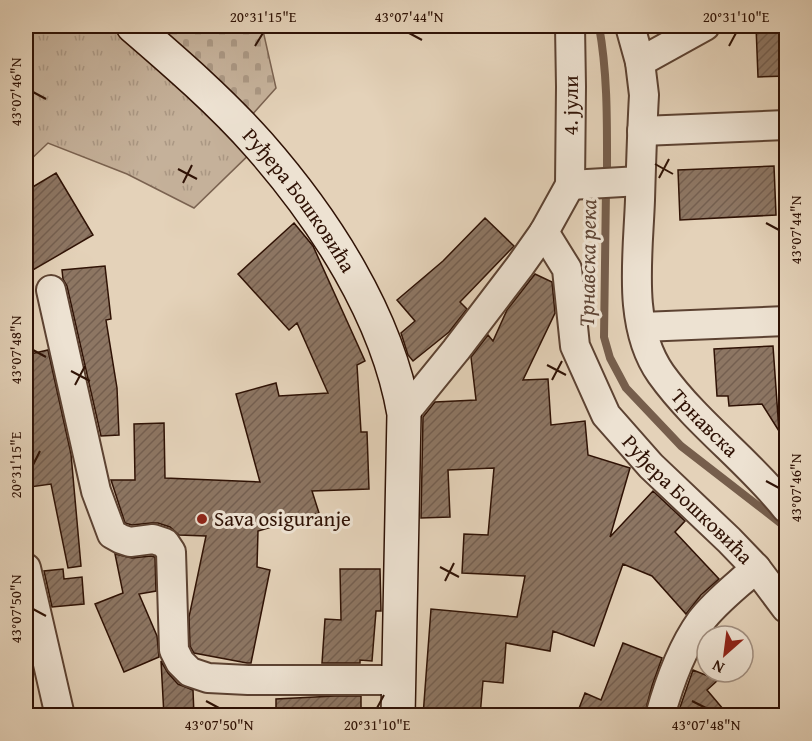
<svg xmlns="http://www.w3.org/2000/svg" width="812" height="741" viewBox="0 0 812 741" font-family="'Gentium Book Plus',serif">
<defs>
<pattern id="grass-tufts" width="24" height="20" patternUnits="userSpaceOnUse" patternTransform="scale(1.5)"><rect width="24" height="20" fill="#c5b19a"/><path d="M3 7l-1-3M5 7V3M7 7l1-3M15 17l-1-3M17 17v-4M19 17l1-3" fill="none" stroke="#aa9783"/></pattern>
<pattern id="cemetery-stones" width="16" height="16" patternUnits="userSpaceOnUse" patternTransform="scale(1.5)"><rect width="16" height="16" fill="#c5b19a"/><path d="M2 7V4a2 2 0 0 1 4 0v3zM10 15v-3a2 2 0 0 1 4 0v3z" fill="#aa9783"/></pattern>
<pattern id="building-hatch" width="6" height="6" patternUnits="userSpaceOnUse" patternTransform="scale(1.5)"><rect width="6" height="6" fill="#8d7663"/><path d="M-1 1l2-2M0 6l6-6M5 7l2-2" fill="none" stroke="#745f50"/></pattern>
</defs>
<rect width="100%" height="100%" fill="#e4d2b9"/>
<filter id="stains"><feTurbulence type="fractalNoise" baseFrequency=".00333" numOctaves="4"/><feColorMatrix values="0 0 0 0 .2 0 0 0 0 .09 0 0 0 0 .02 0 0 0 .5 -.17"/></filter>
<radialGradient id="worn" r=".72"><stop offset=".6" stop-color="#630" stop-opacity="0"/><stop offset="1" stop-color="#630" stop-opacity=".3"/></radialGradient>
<path fill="url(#grass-tufts)" stroke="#7a6250" stroke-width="1.5" d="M26,26H133L259,145L194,208L127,174L48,143L26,164Z"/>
<path fill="url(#cemetery-stones)" stroke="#7a6250" stroke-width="1.5" d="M133,26H262L276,88L241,127Z"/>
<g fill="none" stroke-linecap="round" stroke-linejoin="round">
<path stroke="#765e4c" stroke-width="8" d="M599,26C608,75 607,126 607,177
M606,189L604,337L610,358L626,388L681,446L783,525L786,531"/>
</g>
<path fill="url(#building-hatch)" stroke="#2f1205" stroke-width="1.5" d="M756,26H786V76L758,77Z
M774,166L776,215L680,220L678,170Z
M56,173L93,235L26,274V191Z
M485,218L514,246L460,302L467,309L449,332L413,361L408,355L401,333L415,321L397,300L443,261Z
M294,223L313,246L365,361L357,365L361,432H367L369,489L312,491L319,513L258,531L257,567L270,570L251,663H247L194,653L190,646L189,617L206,536L179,535L170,527L158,523H151L132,525L125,523L111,480H135L134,424L164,423L165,478L260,482L236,394L276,383L279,396L328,393L297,323L289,330L238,274Z
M105,266L111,319L106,320L117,388L119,435L101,436L67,286L63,279L62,270Z
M535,274L552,282L555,313L523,380L548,379L551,425L585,421L588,455L630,468L610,537L653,491L685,521L675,532L719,579L701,595L686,614L652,576L623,564L594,646L553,631L550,651L506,643L503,683L483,681L480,716H423L431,609L517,617L525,576L462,573L464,534L488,535L494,468L448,470L450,517L421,518L423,417L435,402L476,400L471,357L488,335L493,341L507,310Z
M773,346L779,431L762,404L729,406L728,396H717L714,349Z
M48,350L71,454L81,566L68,568L51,484L30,487L26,461V355Z
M115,554L132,558L151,556L155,557L156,591L139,594L157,636L159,657L124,672L95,604L123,593Z
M63,569L64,579L82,577L84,604L52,607L44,571Z
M340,569H380L381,611H376L372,661L360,660V663H322L325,619L341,620Z
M623,643L662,658L652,686L644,716H576L585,693L601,700Z
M161,661L168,673L178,684L193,690L194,716H164Z
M693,670L718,680L707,690L729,716H677Z
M335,696H361V716H276V699Z"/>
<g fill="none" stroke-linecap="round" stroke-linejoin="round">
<defs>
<g id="minor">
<path id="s1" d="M630,26L640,62L644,95C642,130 641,165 640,200C638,256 627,326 661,374C697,424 748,460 786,508"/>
<path d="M640,62L705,26"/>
<path d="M642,131L786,125"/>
<path d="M570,185L640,181"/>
<path id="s2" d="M544,232L567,269L575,346L606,415L651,466L729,540L756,568L786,608"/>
<path d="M51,290L96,491L112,534L121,539L130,542L153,539L165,543L171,552L174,650L180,662L190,672L208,678L248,680H399"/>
<path d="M642,327L786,321"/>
<path id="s3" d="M404,414L456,350L520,266L544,232L570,185L571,87L570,26"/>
<path d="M26,568L60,716"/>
<path d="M660,716C669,683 681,649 701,621C716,601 738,585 756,568"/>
</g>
<g id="secondary">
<path id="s4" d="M133,26C176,63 221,102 259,145C324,219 387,315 404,414L398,716"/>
</g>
</defs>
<use href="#minor" stroke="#5c4232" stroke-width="32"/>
<use href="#secondary" stroke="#2f1205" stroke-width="36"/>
<use href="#minor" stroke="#ede2d2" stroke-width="28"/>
<use href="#secondary" stroke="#ede2d2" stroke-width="33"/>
</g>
<path fill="none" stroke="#2f1205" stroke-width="2" d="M409,33L422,40M255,46L263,33M729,46L736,33M33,92L46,99M655,164L673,174M178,169L197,179M659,178L669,159M183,183L192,165M766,223L779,230M33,350L46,357M547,365L566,375M71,371L90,381M552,380L562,361M75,385L85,366M33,465L40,451M766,481L779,488M440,567L459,577M445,581L454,563M33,609L46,616M206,701L219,708M692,701L706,708M377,708L384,695"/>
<circle fill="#8f2418" stroke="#ede2d2" stroke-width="2" cx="202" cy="519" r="6"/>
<g text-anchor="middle" stroke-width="6" stroke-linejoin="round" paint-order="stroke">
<g font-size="21" fill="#2f1205" stroke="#ede2d2">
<text dy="7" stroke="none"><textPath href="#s3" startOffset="363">4. јули</textPath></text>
<text dy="7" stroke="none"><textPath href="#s4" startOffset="242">Руђера Бошковића</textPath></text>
<text dy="7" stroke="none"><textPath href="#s1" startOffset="420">Трнавска</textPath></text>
<text dy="7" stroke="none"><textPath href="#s2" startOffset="314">Руђера Бошковића</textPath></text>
</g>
<g font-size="21" fill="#2f1205" stroke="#ede2d2" text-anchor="start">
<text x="214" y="526">Sava osiguranje</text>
</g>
<g font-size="22" font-style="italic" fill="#5f4535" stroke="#ede2d2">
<text transform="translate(587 263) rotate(-89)" y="8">Трнавска река</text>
</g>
</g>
<rect width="812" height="741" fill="none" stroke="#e4d2b9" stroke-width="66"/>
<g transform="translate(725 654) rotate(208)"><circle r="28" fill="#ede2d2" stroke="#a18f80" stroke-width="1.5"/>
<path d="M0-4.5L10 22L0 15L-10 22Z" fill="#8f2418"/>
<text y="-9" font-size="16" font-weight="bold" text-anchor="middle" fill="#2f1205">N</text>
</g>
<rect x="33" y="33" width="746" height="675" fill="none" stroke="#2f1205" stroke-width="2"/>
<g font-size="15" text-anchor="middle" fill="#2f1205">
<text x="263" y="22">20°31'15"E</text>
<text x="409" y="22">43°07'44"N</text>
<text x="736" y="22">20°31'10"E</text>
<text transform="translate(16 92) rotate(-90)" y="5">43°07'46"N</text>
<text transform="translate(796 230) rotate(-90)" y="5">43°07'44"N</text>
<text transform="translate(16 350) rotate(-90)" y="5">43°07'48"N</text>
<text transform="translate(16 465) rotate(-90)" y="5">20°31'15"E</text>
<text transform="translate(796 488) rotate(-90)" y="5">43°07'46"N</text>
<text transform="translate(16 609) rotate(-90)" y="5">43°07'50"N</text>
<text x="219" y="730">43°07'50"N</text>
<text x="377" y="730">20°31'10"E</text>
<text x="706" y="730">43°07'48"N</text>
</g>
<rect width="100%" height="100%" filter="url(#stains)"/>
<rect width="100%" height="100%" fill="url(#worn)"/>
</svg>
